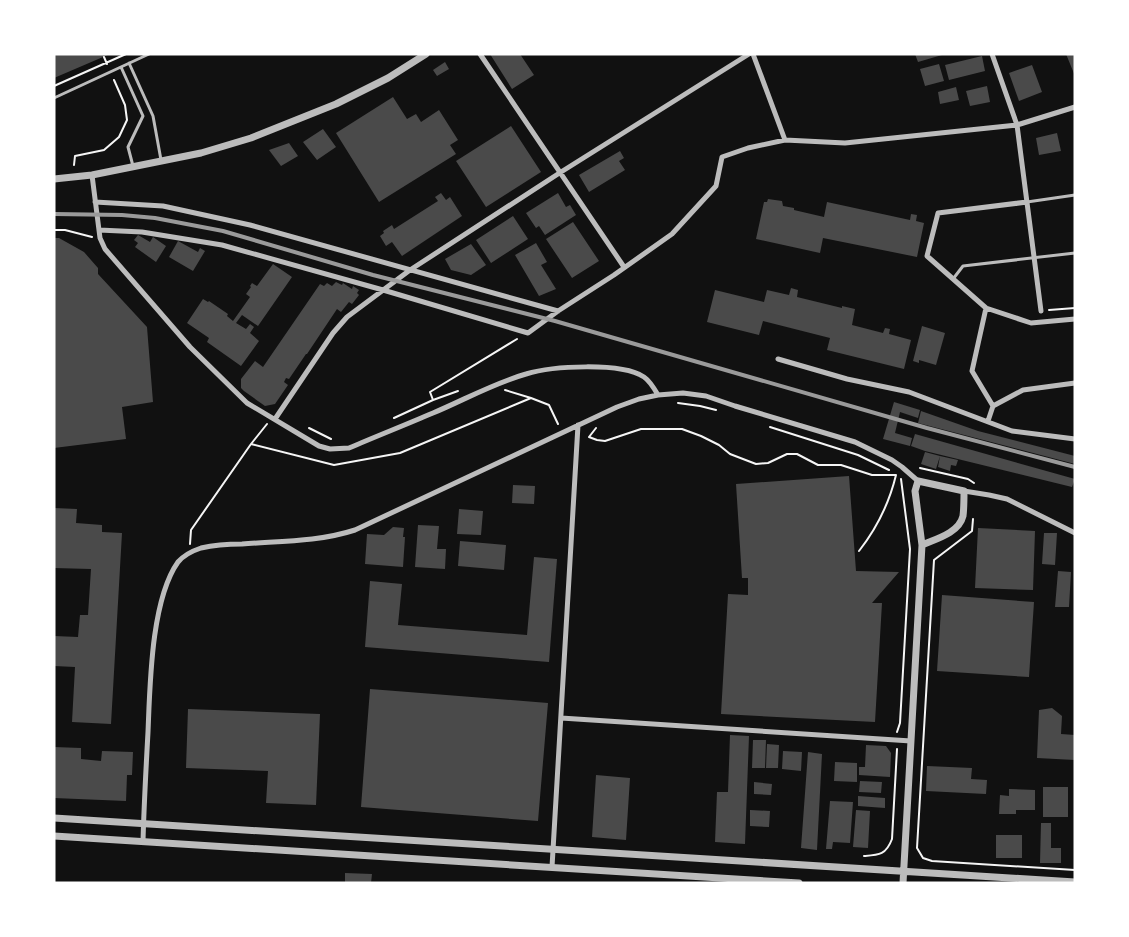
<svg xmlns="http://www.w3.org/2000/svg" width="1129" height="937" viewBox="0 0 1129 937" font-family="Arial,sans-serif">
<rect width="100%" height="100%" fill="#111"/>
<path fill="#4a4a4a" d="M54,54H110L54,78Z
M490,54H520L534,75L512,89Z
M915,54H942V55L918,62Z
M1066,54H1075V76Z
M982,56L985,71L949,80L945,65Z
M445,62L449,69L437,76L433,70Z
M939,64L944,81L925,86L920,69Z
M1032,65L1042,92L1019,101L1009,73Z
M987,86L990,102L970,106L966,91Z
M956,87L959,100L940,104L938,92Z
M393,97L407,119L416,114L421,122L439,110L458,140L450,145L456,154L379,202L336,133Z
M511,126L541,172L486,207L456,161Z
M323,129L336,147L317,160L303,142Z
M1057,133L1061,151L1039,155L1036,138Z
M289,143L298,156L281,166L269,150Z
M620,151L624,158L619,161L625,170L589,192L579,175Z
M441,193L446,200L450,197L462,216L402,256L392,242L386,246L380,236L384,233L383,231L392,225L394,229L438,201L435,197Z
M558,193L566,207L570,205L576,215L545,235L539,226L536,228L526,213Z
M768,199L782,201L783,206L794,208V210L824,217L827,202L910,220L911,214L917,215L916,221L924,223L917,257L823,238L820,253L756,239L764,202H767Z
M513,216L528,239L491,263L476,240Z
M573,222L599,261L572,278L546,239Z
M138,235L150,242L153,237L166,246L156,262L135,247L138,243L134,240Z
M54,238H59L84,252L98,268V274L147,327L153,402L122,407L126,439L54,448Z
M178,241L198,252L200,248L205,251L193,271L169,257Z
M536,243L547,262L541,265L556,289L539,296L515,255Z
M471,244L486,265L471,275L451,270L445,259Z
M273,264L292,277L258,326L242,315L236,323L246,329L250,324L254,327L250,333L259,341L241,366L207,342L209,338L187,323L203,299L208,302L209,301L228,314L227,316L233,321L250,297L246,294L251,287L250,286L252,283L257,286Z
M336,282L342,285L343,283L352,289L353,286L359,290L357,293L359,295L352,304L349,302L341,312L337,309L307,354H306L289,379L286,378L284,382L288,385L275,404L265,406L244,391L241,388V379L255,361L263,367L320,284L324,286L327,283L332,286Z
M791,288L798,290L797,297L842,308V306L855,309L852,325L883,333L885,328L890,329L889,334L911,340L904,369L827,350L830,338L763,321L759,335L707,322L715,290L764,302L767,290L789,295Z
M922,326L945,333L936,365L919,360V363L913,361Z
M894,402L920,410L918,418L900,412L895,433L912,438L910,446L883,439Z
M921,411L978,431L1075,456V464L918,423Z
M915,434L1075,479L1072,487L925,451L911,446Z
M925,452L940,456L936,469L921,464Z
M940,456L958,460L956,466L951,465L950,471L938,467Z
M849,476L856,571L899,572L872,603H882L875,722L721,714L728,594L748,595V578H742L736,484Z
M513,485L535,486L534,504L512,503Z
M54,508L77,509L76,523L102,525V532L122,533L111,724L72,722L75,667L54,666V636L78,637L80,615H88L91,569L54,568Z
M459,509L483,511L481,535L457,534Z
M418,525L439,526L437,549H446L445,569L415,567Z
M393,527L404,528L403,537H405L403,567L365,564L367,534L384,535Z
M978,528L1035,531L1033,590L975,588Z
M1044,533H1057L1055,565L1042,564Z
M460,541L506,545L504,570L458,566Z
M534,557L557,559L549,662L365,647L370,581L402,584L398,625L527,635Z
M1058,571L1071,572L1069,607H1055Z
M942,595L1034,602L1029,677L937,671Z
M370,689L548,703L538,821L361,807Z
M1052,708L1062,716L1061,734L1075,735V760L1037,758L1039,710Z
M188,709L320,714L316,805L266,803L268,771L186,768Z
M730,735L749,736L745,844L715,842L717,792H728Z
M753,740H766L765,768H752Z
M767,744L779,745L778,768H766Z
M866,745L886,746L891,753L890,777L859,775V767H865Z
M54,747L81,748V759L101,761L102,751L133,752L132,775H127L126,801L54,798Z
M783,751L802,752L801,771L782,769Z
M808,752L822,754L817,850L801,848Z
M835,762L857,763V782L834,781Z
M927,766L972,768L971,779L987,780L986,794L926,791Z
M596,775L630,778L626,840L592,837Z
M860,781L882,782L881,793L859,792Z
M754,782L772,784L771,795L754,794Z
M1043,787H1068V817H1043Z
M1009,789L1035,790V810H1016V814H999L1000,795L1009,796Z
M858,796L885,798V808L858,806Z
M830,801L853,802L850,843L833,842L832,849H826Z
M750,810L770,811L769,827L750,826Z
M856,810L870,811L868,848L853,847Z
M1041,823H1051V848H1061V863H1040Z
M996,835H1022V858H996Z
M345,873L372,874L371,883H345Z"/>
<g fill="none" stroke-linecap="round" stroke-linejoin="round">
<path stroke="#f5f5f5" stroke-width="2" d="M104,57L107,64
M54,86L126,54
M74,165L75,156L104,150L119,137L127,120L125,105L114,80
M54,230H65L92,237
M1049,310L1075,308
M505,390L531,398
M433,400L430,392L517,339
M678,403L700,406L716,410
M394,418L433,400L458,391
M770,427L858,455L889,470
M309,428L331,439
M589,437L596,428
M589,437L597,440L605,441L641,429H682L701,436L719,445L730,454L756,464L768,463L787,454H797L818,465H841L872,475H896C889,504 877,528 859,551
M251,444L334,465L400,453L531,398L549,405L558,424
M920,468L968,479L974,483
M973,519L972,531L934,560L917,848L923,858L932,861L1075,870
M190,544L191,530L251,444L267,424
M897,732L900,723L910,549L901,479
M864,856C879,855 886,855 892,839L897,749"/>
<path stroke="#bcbcbc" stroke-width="3" d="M129,63L153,116L161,160
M121,67L143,116L128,147L133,166
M54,98L149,54
M1027,202L1075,195
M953,279L963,266L1075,253"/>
<path stroke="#bcbcbc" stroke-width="5" d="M480,54L624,267
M753,54L785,140
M992,54L1017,125L1041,311
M92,175L100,238L105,249L190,347L247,403L319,446L330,449L349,448C377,436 405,425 433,413C464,400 494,383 526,374C552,366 621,362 644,377C650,381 654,388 658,395
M95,202L163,206L250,225L558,311
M99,230L142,232L222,245L383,290L528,333L558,311L614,275L672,234L716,186L722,157L748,148L785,140L845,143L1017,125L1075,107
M986,308L1031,323L1075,319
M778,359L847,379L909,392L1012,431L1075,439
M993,406L1023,390L1075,383
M275,419L333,333L347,317L410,270L561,172L749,54
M988,421L993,406L972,371L986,308L927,256L938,213L1027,202
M964,491L989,495L1007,499L1075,533
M561,718L911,741
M143,841C144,805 146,768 148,732C150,685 151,600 178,562C184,555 192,551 201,548C214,545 229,544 242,544C280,541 318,542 355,530L617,407L639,399L658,395L683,393L706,396L735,406L855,442L892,460L902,467L918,481
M552,867L578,425"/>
<path stroke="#bcbcbc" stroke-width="7" d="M54,179L92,175L201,153L251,138L336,104L388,78L426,54
M54,818L1075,882
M54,836L799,883
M903,883L922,545L915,491L918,481L964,491C964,499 964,508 963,516C959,533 936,539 922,545"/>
<path stroke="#9a9a9a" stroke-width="4" d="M54,214L122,215L155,218L223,231L373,275L555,321L927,428L1075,467"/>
</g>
<rect width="1129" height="937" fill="none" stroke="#ffffff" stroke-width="111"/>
</svg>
